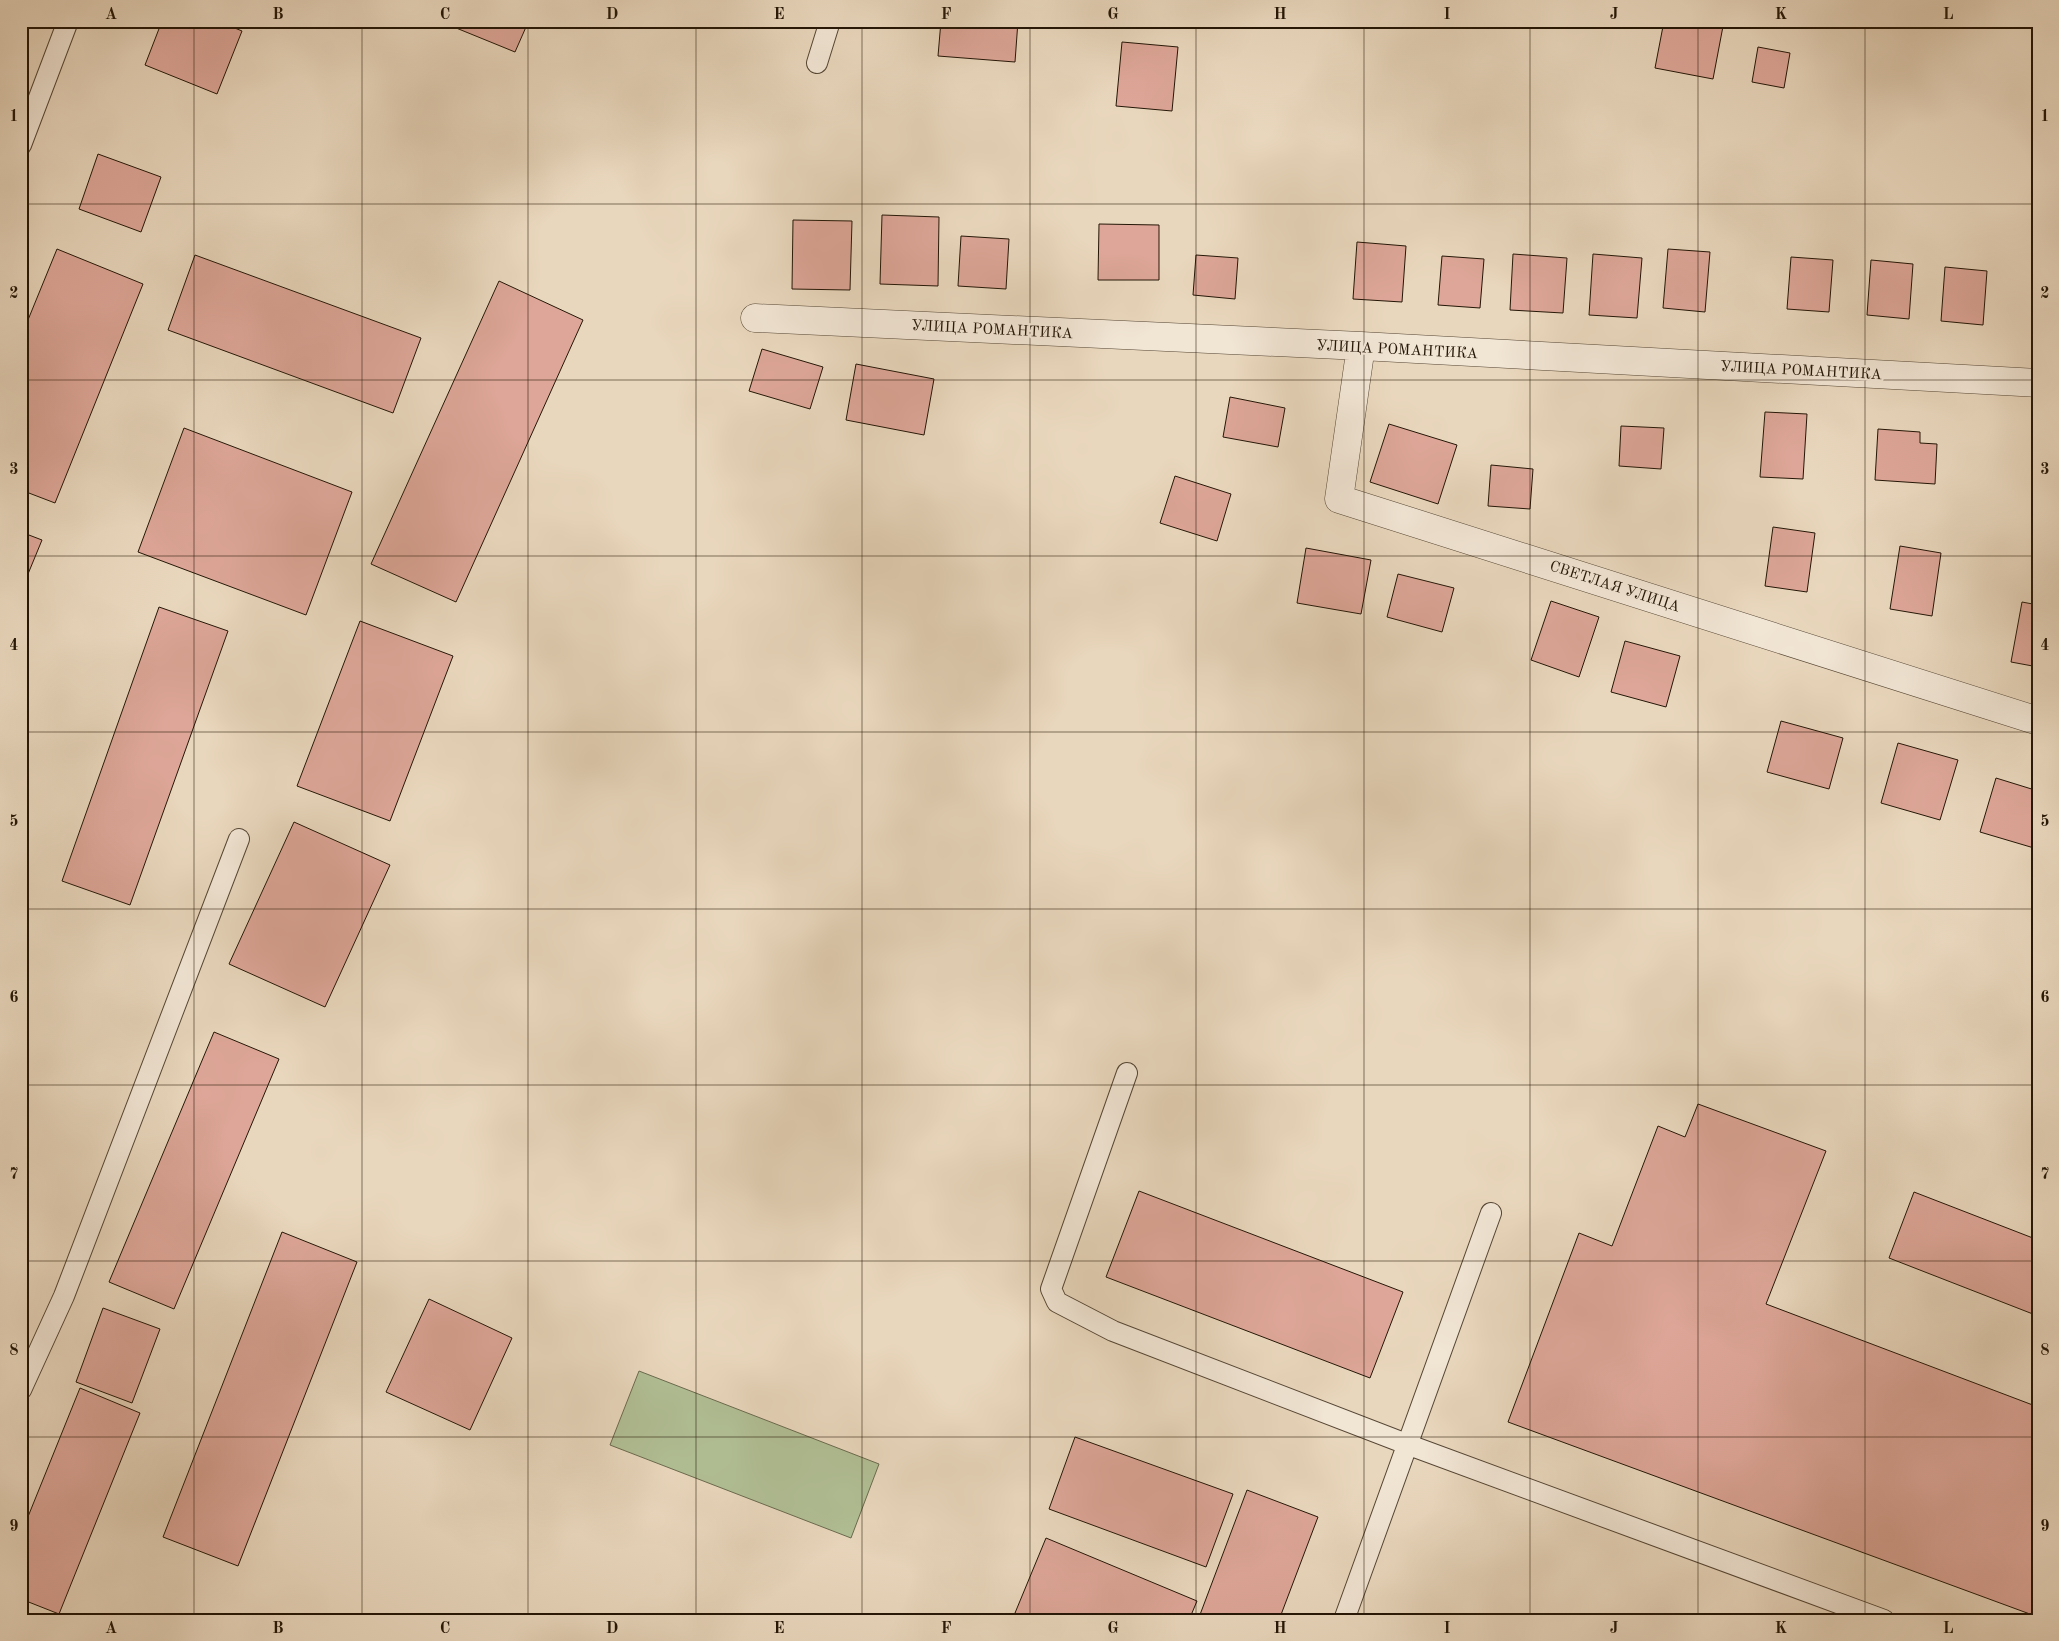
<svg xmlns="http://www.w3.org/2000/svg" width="2059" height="1641" viewBox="0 0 2059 1641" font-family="'Old Standard TT',serif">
<rect width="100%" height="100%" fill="#e9d7bd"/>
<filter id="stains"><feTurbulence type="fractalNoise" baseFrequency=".004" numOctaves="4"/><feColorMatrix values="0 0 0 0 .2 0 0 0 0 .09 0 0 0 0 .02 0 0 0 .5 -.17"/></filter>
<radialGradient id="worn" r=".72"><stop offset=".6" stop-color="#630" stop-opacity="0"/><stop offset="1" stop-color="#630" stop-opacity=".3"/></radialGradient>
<path fill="#b1bf95" stroke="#6a6a4e" d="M639,1371L879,1464L851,1538L610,1445Z"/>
<path fill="#dda698" stroke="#241606" d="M162,21L178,26L180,21H218L242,31L217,94L145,65Z
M439,21H512L526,27L515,52Z
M941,21H1018L1015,62L938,56Z
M1664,21H1724L1713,79L1655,68Z
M1122,42L1178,47L1172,111L1116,106Z
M1758,47L1790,53L1784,88L1752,82Z
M98,154L161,177L141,232L79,209Z
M882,215L939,217L938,286L880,284Z
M793,220L852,221L850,290L792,289Z
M1099,224L1159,225V280H1098Z
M961,236L1009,239L1006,289L958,286Z
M1357,242L1406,246L1402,302L1353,299Z
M57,249L143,284L55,503L21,490V337Z
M1668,249L1710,252L1705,312L1663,308Z
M1513,254L1567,258L1563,313L1510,310Z
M1593,254L1642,258L1637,318L1589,315Z
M195,255L421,338L393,413L168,330Z
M1196,255L1238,258L1235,299L1193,295Z
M1442,256L1484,259L1480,308L1438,305Z
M1791,257L1833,260L1829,312L1787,309Z
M1871,260L1913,264L1909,319L1867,315Z
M1945,267L1987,271L1983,325L1941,321Z
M499,281L583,320L456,602L371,564Z
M762,349L823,367L810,409L749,391Z
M856,364L934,379L924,435L846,420Z
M1230,397L1285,408L1278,447L1223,437Z
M1765,412L1807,414L1803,479L1760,477Z
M1389,424L1457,445L1438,504L1370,482Z
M1621,426L1664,428L1661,469L1619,466Z
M184,428L352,492L306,615L138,552Z
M1878,429L1920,432V443L1937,444L1935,484L1875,480Z
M1491,465L1533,469L1530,509L1488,506Z
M1175,476L1231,494L1217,541L1160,523Z
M1773,527L1815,533L1807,592L1765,586Z
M21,532L42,540L21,591Z
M1900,546L1941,553L1932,616L1890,609Z
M1306,548L1371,560L1361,614L1297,603Z
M1398,574L1454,588L1442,632L1387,617Z
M1551,601L1599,617L1579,677L1531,660Z
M2022,602L2038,605V667L2011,662Z
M159,607L228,631L130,905L62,881Z
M360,621L453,656L390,821L297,786Z
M1625,641L1680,656L1666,707L1611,692Z
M1781,721L1843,738L1829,789L1767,772Z
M1898,743L1958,760L1940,820L1881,803Z
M1996,778L2038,791V835L2034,848L1980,832Z
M294,822L390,865L325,1007L229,964Z
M214,1032L279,1059L174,1309L109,1282Z
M1698,1104L1826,1151L1766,1304L2038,1407V1617L1508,1422L1579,1233L1612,1246L1658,1126L1685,1137Z
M1139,1191L1403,1292L1370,1378L1106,1277Z
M1914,1192L2038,1240V1316L1889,1258Z
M282,1232L357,1262L238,1566L163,1537Z
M429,1299L512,1338L470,1430L386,1392Z
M103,1308L160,1329L132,1403L76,1382Z
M80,1388L140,1413L59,1614L21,1599V1534Z
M1075,1437L1233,1494L1206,1567L1049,1509Z
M1247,1490L1318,1517L1279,1620H1198Z
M1046,1538L1197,1601L1189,1620H1030L1015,1613Z"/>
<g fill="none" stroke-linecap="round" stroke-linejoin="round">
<defs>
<path id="service" d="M817,63L830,21
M21,145L68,21
M1127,1073L1051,1289L1057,1302L1113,1331L1409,1445L1884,1620
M21,1390L64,1296L239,839
M1344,1620L1491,1213"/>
<path id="minor" d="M755,318L1361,346L2038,383
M1361,346L1339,499L2038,721"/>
</defs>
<use href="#service" stroke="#554634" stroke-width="22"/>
<use href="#minor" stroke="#554634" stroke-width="29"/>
<use href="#service" stroke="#f1e5d4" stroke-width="20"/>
<use href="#minor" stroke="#f1e5d4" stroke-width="28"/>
</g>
<path fill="none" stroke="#241606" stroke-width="1" stroke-opacity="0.55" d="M194,21V1620M362,21V1620M528,21V1620M696,21V1620M862,21V1620M1030,21V1620M1196,21V1620M1364,21V1620M1530,21V1620M1698,21V1620M1865,21V1620M21,204H2038M21,380H2038M21,556H2038M21,732H2038M21,909H2038M21,1085H2038M21,1261H2038M21,1437H2038"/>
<g text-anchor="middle" stroke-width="4.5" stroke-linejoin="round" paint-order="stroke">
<g font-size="15" fill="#241606" stroke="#f1e5d4">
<text transform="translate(992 329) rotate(3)" y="5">УЛИЦА РОМАНТИКА</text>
<text transform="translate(1397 349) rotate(3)" y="5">УЛИЦА РОМАНТИКА</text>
<text transform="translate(1801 370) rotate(3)" y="5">УЛИЦА РОМАНТИКА</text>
<text transform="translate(1615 586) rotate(18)" y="5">СВЕТЛАЯ УЛИЦА</text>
</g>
</g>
<rect width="2059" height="1641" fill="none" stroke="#e9d7bd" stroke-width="55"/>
<rect x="28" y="28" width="2004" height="1586" fill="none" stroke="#241606" stroke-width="2"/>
<g font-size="16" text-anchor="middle" font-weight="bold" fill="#241606">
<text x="111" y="19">A</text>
<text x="278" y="19">B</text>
<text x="445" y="19">C</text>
<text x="612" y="19">D</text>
<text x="779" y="19">E</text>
<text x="946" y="19">F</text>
<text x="1113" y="19">G</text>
<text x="1280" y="19">H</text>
<text x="1447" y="19">I</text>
<text x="1614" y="19">J</text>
<text x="1781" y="19">K</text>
<text x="1948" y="19">L</text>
<text x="14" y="121">1</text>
<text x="2045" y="121">1</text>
<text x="14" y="298">2</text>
<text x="2045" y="298">2</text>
<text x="14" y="474">3</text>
<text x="2045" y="474">3</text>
<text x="14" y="650">4</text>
<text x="2045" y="650">4</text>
<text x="14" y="826">5</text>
<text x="2045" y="826">5</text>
<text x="14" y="1002">6</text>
<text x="2045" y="1002">6</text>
<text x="14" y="1179">7</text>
<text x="2045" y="1179">7</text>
<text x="14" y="1355">8</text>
<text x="2045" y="1355">8</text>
<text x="14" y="1531">9</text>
<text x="2045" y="1531">9</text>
<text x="111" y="1633">A</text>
<text x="278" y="1633">B</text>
<text x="445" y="1633">C</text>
<text x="612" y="1633">D</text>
<text x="779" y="1633">E</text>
<text x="946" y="1633">F</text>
<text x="1113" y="1633">G</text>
<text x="1280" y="1633">H</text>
<text x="1447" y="1633">I</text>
<text x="1614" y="1633">J</text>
<text x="1781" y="1633">K</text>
<text x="1948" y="1633">L</text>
</g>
<rect width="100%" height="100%" filter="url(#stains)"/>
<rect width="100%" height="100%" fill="url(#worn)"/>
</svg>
